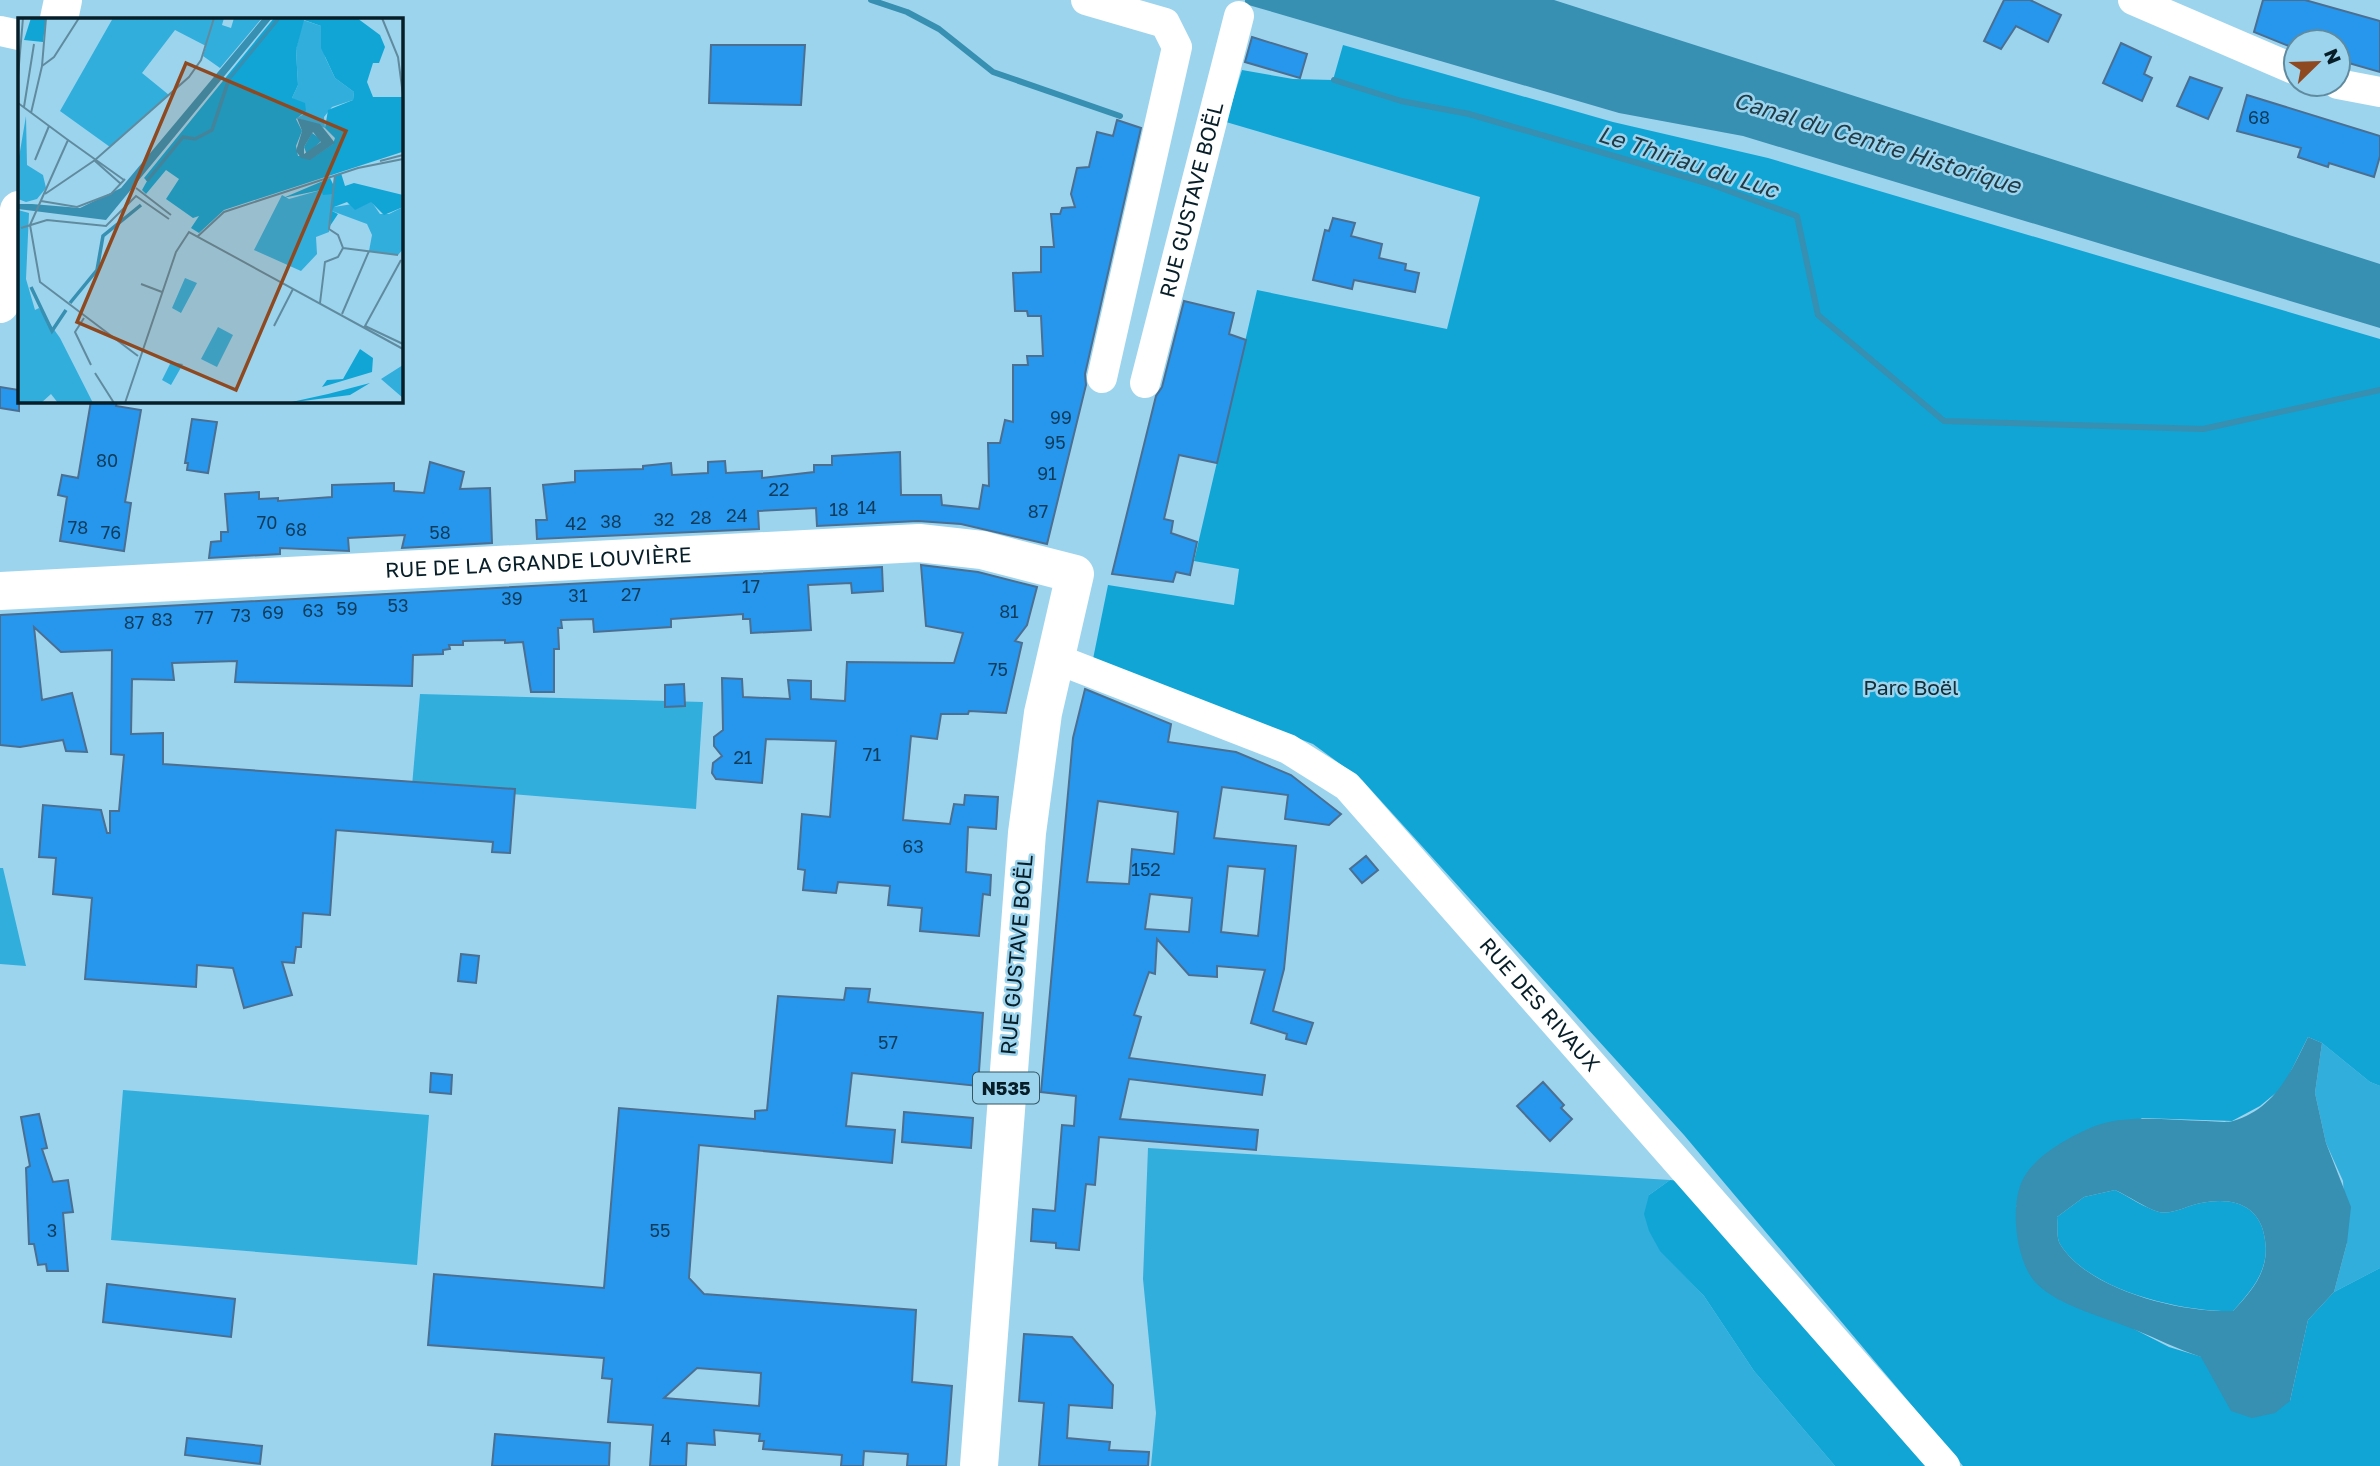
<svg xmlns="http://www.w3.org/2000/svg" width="2380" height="1466" viewBox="0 0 2380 1466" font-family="'Golos Text',sans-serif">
<rect width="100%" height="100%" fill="#9cd4ee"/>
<path fill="#31aedc" d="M420,694L703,702L696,809L412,786Z
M0,868H3L26,966L0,964Z
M2322,1043L2370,1082L2380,1086V1268L2334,1292L2347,1243L2343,1181L2326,1143L2315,1093Z
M123,1090L429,1115L417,1265L111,1240Z
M1148,1148L1670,1180L1649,1195L1660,1250L1704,1296L1754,1371L1835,1466H1151L1156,1413L1143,1279Z"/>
<path fill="#10a5d5" d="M1343,45L1613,122L1768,158L2380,339V1086L2370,1082L2322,1043L2308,1037L2283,1087L2260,1106L2232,1121L2142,1118L2016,1206L2134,1329L2169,1347L2202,1357L2216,1382L2290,1401L2308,1320L2334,1292L2380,1268V1466H1963L1684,1135L1362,780L1313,744L1093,659L1108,585L1234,605L1239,569L1194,561L1257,290L1447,329L1480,197L1226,122L1242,70L1293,79L1333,80Z
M1670,1180L1699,1183L1935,1466H1835L1754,1371L1704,1296L1660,1251L1649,1231L1644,1214L1649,1195Z
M2115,1190C2129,1197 2145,1208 2159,1212C2173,1215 2188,1205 2201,1203C2234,1196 2261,1206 2265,1240C2270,1270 2251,1291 2233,1311C2182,1312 2089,1291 2060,1244C2056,1237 2058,1225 2057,1217L2084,1197Z"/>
<path fill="#378fb1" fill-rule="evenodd" d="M1245,0H1554L2380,264V328L1743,136L1619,113L1245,4Z
M2308,1037L2322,1043L2315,1093L2326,1143L2351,1207L2347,1243L2334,1292L2308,1320L2290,1401L2275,1413L2252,1418L2231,1411L2201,1357C2177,1349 2156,1338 2133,1329C2104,1317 2059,1306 2037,1284C2015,1263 2008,1199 2026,1174C2040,1153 2068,1138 2090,1128C2125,1113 2169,1121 2206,1121C2214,1121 2225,1123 2233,1121C2275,1109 2291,1072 2308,1037ZM2115,1190C2129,1196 2145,1208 2159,1212C2173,1215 2188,1205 2201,1203C2234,1196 2261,1206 2265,1240C2270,1270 2252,1291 2233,1311C2182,1313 2089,1291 2060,1244C2056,1237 2058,1225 2057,1217L2084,1197Z"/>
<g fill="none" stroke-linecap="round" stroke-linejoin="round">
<path stroke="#378fb1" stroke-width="6" d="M871,0L907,12L939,29L993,72L1120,116
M1334,80L1401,101L1469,114L1710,184L1797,216L1818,315L1944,421L2203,429L2380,390"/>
</g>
<path fill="#2797ee" stroke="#4b6f91" stroke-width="2" fill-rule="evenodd" d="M2004,0H2030L2061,15L2048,42L2016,26L2001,49L1984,41Z
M2263,0H2305L2380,21V72L2338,60V42H2296V49L2254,32Z
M1252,37L1307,54L1300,78L1245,62Z
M2121,43L2151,57L2144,74L2152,78L2142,101L2103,83Z
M711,45H805L801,105L709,103Z
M2190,77L2222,88L2208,119L2177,106Z
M2247,95L2380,136V156L2374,177L2329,163L2328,167L2298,157L2301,148L2237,131Z
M1117,120L1141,128L1085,374L1086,385L1047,544L961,524L918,521L817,526L816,508L758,511L759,529L537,539L536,520H547L543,485L575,482V471L643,469V466L671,463L672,475L708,473V462L725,461L726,473L762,471V478L814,472V465H832V456L900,452L901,495H941L942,505L979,509L983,485L989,486L988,443H1000L1005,420L1013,422V365H1028L1027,356H1043L1041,316H1028L1027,311H1015L1013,273L1041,272V247H1054L1051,214H1060L1062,208L1075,207L1071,194L1077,168L1089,167L1097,132L1113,136Z
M1333,218L1355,223L1351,236L1382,244L1379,258L1406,264L1405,270L1419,273L1415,292L1354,280L1352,289L1313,280L1325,230L1329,231Z
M1184,301L1234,313L1229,334L1246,340L1217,463L1179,455L1164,519L1173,521L1171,533L1197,542L1190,575L1176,572L1173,582L1112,574L1156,396L1162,387Z
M0,387L19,390V411L0,408Z
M91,401H117L116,406L141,410L125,502L131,503L124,551L60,541L67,497L58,495L62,475L78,478Z
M192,419L217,422L208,473L187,470L188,463H185Z
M430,462L464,472L460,489L490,488L492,543L402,548L405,535L348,538L349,551L280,548V554L209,558L211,542L221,541V532H228L225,494L259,492V499L278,498V501L332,497V485L394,483V491L424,493Z
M921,565L978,572L1037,587L1027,625L1015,641L1022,643L1006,713L969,711L968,714H941L937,739L911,736L903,820L950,824L954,804L964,805L965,795L998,797L996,829L968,827L966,872L991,875L990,895L983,894L979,936L920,931L922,908L888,905L890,886L838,882L836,893L803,890L805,870L798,869L802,814L830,817L836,741L766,739L762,783L716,779L712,773L713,763L722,756L714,746V737L723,730L722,678L742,679L743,697L790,699L788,680L811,681V699L845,701L847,662L954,663L963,633L926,626Z
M882,567L883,591L852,593L851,583L808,585L811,630L751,633L750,619H743V614L671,619V627L594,632L593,619L561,620L562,628H558L559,649H554V692H531L523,642L505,643V640L463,641V645H449L450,649L443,650V654L413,655L412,686L235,682L237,661L172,663L174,680L132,679L131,734L163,733V764L515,789L510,853L492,852L493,842L336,830L330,915L303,913L301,947H296L294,963L282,962L292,995L244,1008L233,968L197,965L196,987L85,979L92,898L53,894L56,858L39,857L43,805L101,810L107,833H110V811H119L124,755L111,754L112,650L61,652L34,627L42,700L72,693L87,752L66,751L63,740L20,747L0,745V615Z
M684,684L685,706L665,707V685Z
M1085,689L1171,724L1168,742L1236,752L1291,775L1341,814L1329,825L1285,819L1288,795L1222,787L1214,838L1296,846L1284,969L1273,1011L1313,1023L1306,1044L1286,1039L1287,1034L1251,1023L1265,970L1217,966V977L1189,975L1157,939L1155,974L1149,972L1134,1015L1141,1017L1129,1058L1265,1075L1262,1095L1129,1079L1120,1119L1258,1130L1256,1150L1099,1137L1095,1185L1086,1184L1079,1250L1056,1248V1243L1031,1241L1033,1209L1055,1211L1062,1125L1074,1126L1076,1096L1041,1092L1073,738ZM1098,801L1178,812L1174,854L1132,849L1129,884L1087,882ZM1228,866L1265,869L1258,936L1221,932ZM1150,894L1192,898L1189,932L1145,929Z
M1366,856L1378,870L1362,883L1350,869Z
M461,954L479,956L476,983L458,981Z
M846,988L870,989L868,1002L983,1013L978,1086L852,1073L846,1126L895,1130L892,1163L699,1145L689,1278L704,1294L916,1310L912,1382L952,1386L946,1466H907L908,1454L864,1451L863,1466H841L842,1455L763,1449L764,1441H759L760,1434L714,1430L715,1445L687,1443L686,1466H650L653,1425L608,1422L612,1379L602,1378L604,1358L428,1345L434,1274L604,1288L619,1108L755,1119V1111L767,1110L778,996L844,1000ZM697,1368L761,1373L759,1406L664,1398Z
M431,1073L452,1075L451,1094L430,1092Z
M1543,1082L1564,1105L1561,1108L1572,1119L1550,1141L1517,1106Z
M904,1112L973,1118L971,1148L902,1142Z
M39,1114L47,1148L42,1149L53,1182L68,1180L73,1212L63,1213L68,1271H47L46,1264L38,1265L34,1244H29L26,1168L30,1166L21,1117Z
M107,1284L235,1299L231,1337L103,1322Z
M1024,1334L1072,1337L1113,1385L1112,1408L1069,1405L1067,1438L1110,1442L1109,1450L1149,1452L1148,1466H1039L1044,1403L1019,1401Z
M495,1434L610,1443L609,1466H492Z
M187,1438L262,1446L260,1464L185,1455Z"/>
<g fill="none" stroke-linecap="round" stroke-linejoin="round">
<g stroke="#fff" stroke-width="30">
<path d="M1086,0L1165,23L1177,47L1102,378"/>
<path d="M2133,0L2296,70"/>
<path d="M0,31L19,35"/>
<path d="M2338,84L2380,92"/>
<path id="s1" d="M1145,383L1239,16"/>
<path id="s2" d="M1054,658L1288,749L1347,786L1945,1466"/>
</g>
<g stroke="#fff" stroke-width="38">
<path d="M59,19L63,0"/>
<path d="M0,304L19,210"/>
<path id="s3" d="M0,591L919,543L982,550L1075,574L1043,713L1027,833L979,1466"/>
</g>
</g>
<g text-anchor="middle" stroke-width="5" stroke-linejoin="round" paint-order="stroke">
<g font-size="18" fill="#0f3c5a">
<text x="2259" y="124">68</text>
<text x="1061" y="424">99</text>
<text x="1055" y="449">95</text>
<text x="107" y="467">80</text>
<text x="1047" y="480">91</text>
<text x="779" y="496">22</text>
<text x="867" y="514">14</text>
<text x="839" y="516">18</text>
<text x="1038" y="518">87</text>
<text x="737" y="522">24</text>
<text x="701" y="524">28</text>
<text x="664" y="526">32</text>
<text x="611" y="528">38</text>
<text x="267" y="529">70</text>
<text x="576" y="530">42</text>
<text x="78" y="534">78</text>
<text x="296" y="536">68</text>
<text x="111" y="539">76</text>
<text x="440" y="539">58</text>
<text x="751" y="593">17</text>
<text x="631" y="601">27</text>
<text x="578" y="602">31</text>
<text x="512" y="605">39</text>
<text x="398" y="612">53</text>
<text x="347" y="615">59</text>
<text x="313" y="617">63</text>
<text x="1009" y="618">81</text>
<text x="273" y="619">69</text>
<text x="241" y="622">73</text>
<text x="204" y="624">77</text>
<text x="162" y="626">83</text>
<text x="134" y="629">87</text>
<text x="998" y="676">75</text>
<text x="872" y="761">71</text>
<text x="743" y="764">21</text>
<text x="913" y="853">63</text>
<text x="1146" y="876">152</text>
<text x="888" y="1049">57</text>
<text x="52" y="1237">3</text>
<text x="660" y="1237">55</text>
<text x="666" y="1445">4</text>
</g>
<rect fill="#9cd4ee" stroke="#345563" stroke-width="2" x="973" y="1072.5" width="66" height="31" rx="5"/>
<g font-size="19" font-weight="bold" fill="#071e28">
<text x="1006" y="1095">N535</text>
</g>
<g font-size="21" fill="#071e28" stroke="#9cd4ee">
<text dy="7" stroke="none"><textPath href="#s1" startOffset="189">RUE GUSTAVE BOËL</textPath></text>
<text dy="7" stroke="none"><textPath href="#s3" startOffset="539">RUE DE LA GRANDE LOUVIÈRE</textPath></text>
<text transform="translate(1017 955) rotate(-85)" y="7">RUE GUSTAVE BOËL</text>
<text dy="7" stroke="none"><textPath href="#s2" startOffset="612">RUE DES RIVAUX</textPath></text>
</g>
<g font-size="21" fill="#122d38" stroke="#9cd4ee">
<text x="1911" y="695">Parc Boël</text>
</g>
<g font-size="23" font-style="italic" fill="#203b46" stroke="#9cd4ee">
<text transform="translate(1877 143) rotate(17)" y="8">Canal du Centre Historique</text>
<text transform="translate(1688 162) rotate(18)" y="8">Le Thiriau du Luc</text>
</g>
</g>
<g transform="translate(18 18)">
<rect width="385" height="385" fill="#9cd4ee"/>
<path d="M95,0H206L204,7L213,10L216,0H244L202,50L185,38L188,28L157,12L124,55L151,77L92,129L42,93ZM285,2L303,8L307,39L317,60L336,74L335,82L314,89L306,99L307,110L279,100L286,96L274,80L280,67L278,31ZM8,98L9,147L25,157L28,170L19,181L8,184L0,181V145ZM303,172L316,176V189L353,183L362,196H371L385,189V231L380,237L351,233L354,217L349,206L314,193L311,214L298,219L299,236L283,253L236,232L264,177L271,181ZM0,192L11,195L8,261L17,292L21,290L42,320L75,385H40L33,376L23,385H0ZM167,260L179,265L163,295L154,290ZM200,309L215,317L199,349L183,341ZM153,344L165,346L153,367L144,362ZM385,347V380L363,361Z" fill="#31aedc"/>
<path d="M13,0H28L25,24L6,22ZM256,0H339L362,17L367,29L361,45H355L349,64L355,79H385L384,134L206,192L181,215L173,210L181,198L175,200L148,181L161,161L148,152L128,176L124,172L129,163L126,160ZM286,2L303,8V30L317,60L336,74L335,82L310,92L307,110L317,120L315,126L297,138H280L278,128L284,113L278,101L288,93L287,85L274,80L280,67L278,32ZM294,115L304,122L289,137L286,129ZM323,155L327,168L336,165L385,177V189L366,197L353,184L337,192L329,184L316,189L314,193L320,196L312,208L315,176L305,177L303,172L265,180L312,160L316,168L317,157ZM342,331L355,340L354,354L304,369L309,362L325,361ZM352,365L332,377L269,385L310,376Z" fill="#10a5d5" fill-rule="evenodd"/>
<path d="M245,0H254L88,202L0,191V186H14L62,190L103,170ZM279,100L302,106L317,125L292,142L283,140L278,133L284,113ZM295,114L303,124L286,136V129Z" fill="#378fb1" fill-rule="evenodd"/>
<path fill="none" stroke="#378fb1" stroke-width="3.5" d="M129,163L165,119L177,121L194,112L211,61L261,0M13,269L34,313L48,292M52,285L79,252L85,218L123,187"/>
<path fill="none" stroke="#608b9f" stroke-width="2" d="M364,0L380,39L385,77M24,48L28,0M0,58L5,0M0,85L50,122L12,207L22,264L120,338M6,89L16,26M13,95L24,48L36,39L61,0M50,122L106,162M17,142L31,108M77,143L103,166M362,143L385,137M118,170L153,197M27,176L77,142L171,59L183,42L196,0M23,183L59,189L93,176L107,161M3,210L29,202L88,208L118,178L151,201M179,219L206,194L340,150L385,141M325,230L380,237M383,242L347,308L385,326M123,266L144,274M302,285L307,244L320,239L325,230L320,217L311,211L317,157M324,296L351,233M66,300L57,314L73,347M256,308L275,271M77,355L96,385M107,385L158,234L171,214L385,331"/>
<path fill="#8f4921" fill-opacity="0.15" stroke="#8f4921" stroke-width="3.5" d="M168,45L328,113L218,372L59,304Z"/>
<rect width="385" height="385" fill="none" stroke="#071e28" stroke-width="3.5"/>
</g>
<g transform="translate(2317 63) rotate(67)"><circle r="33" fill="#9cd4ee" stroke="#608b9f" stroke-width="2"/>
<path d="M0-5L12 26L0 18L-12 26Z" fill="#8f4921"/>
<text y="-10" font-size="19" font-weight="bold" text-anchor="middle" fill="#071e28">N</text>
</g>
</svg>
